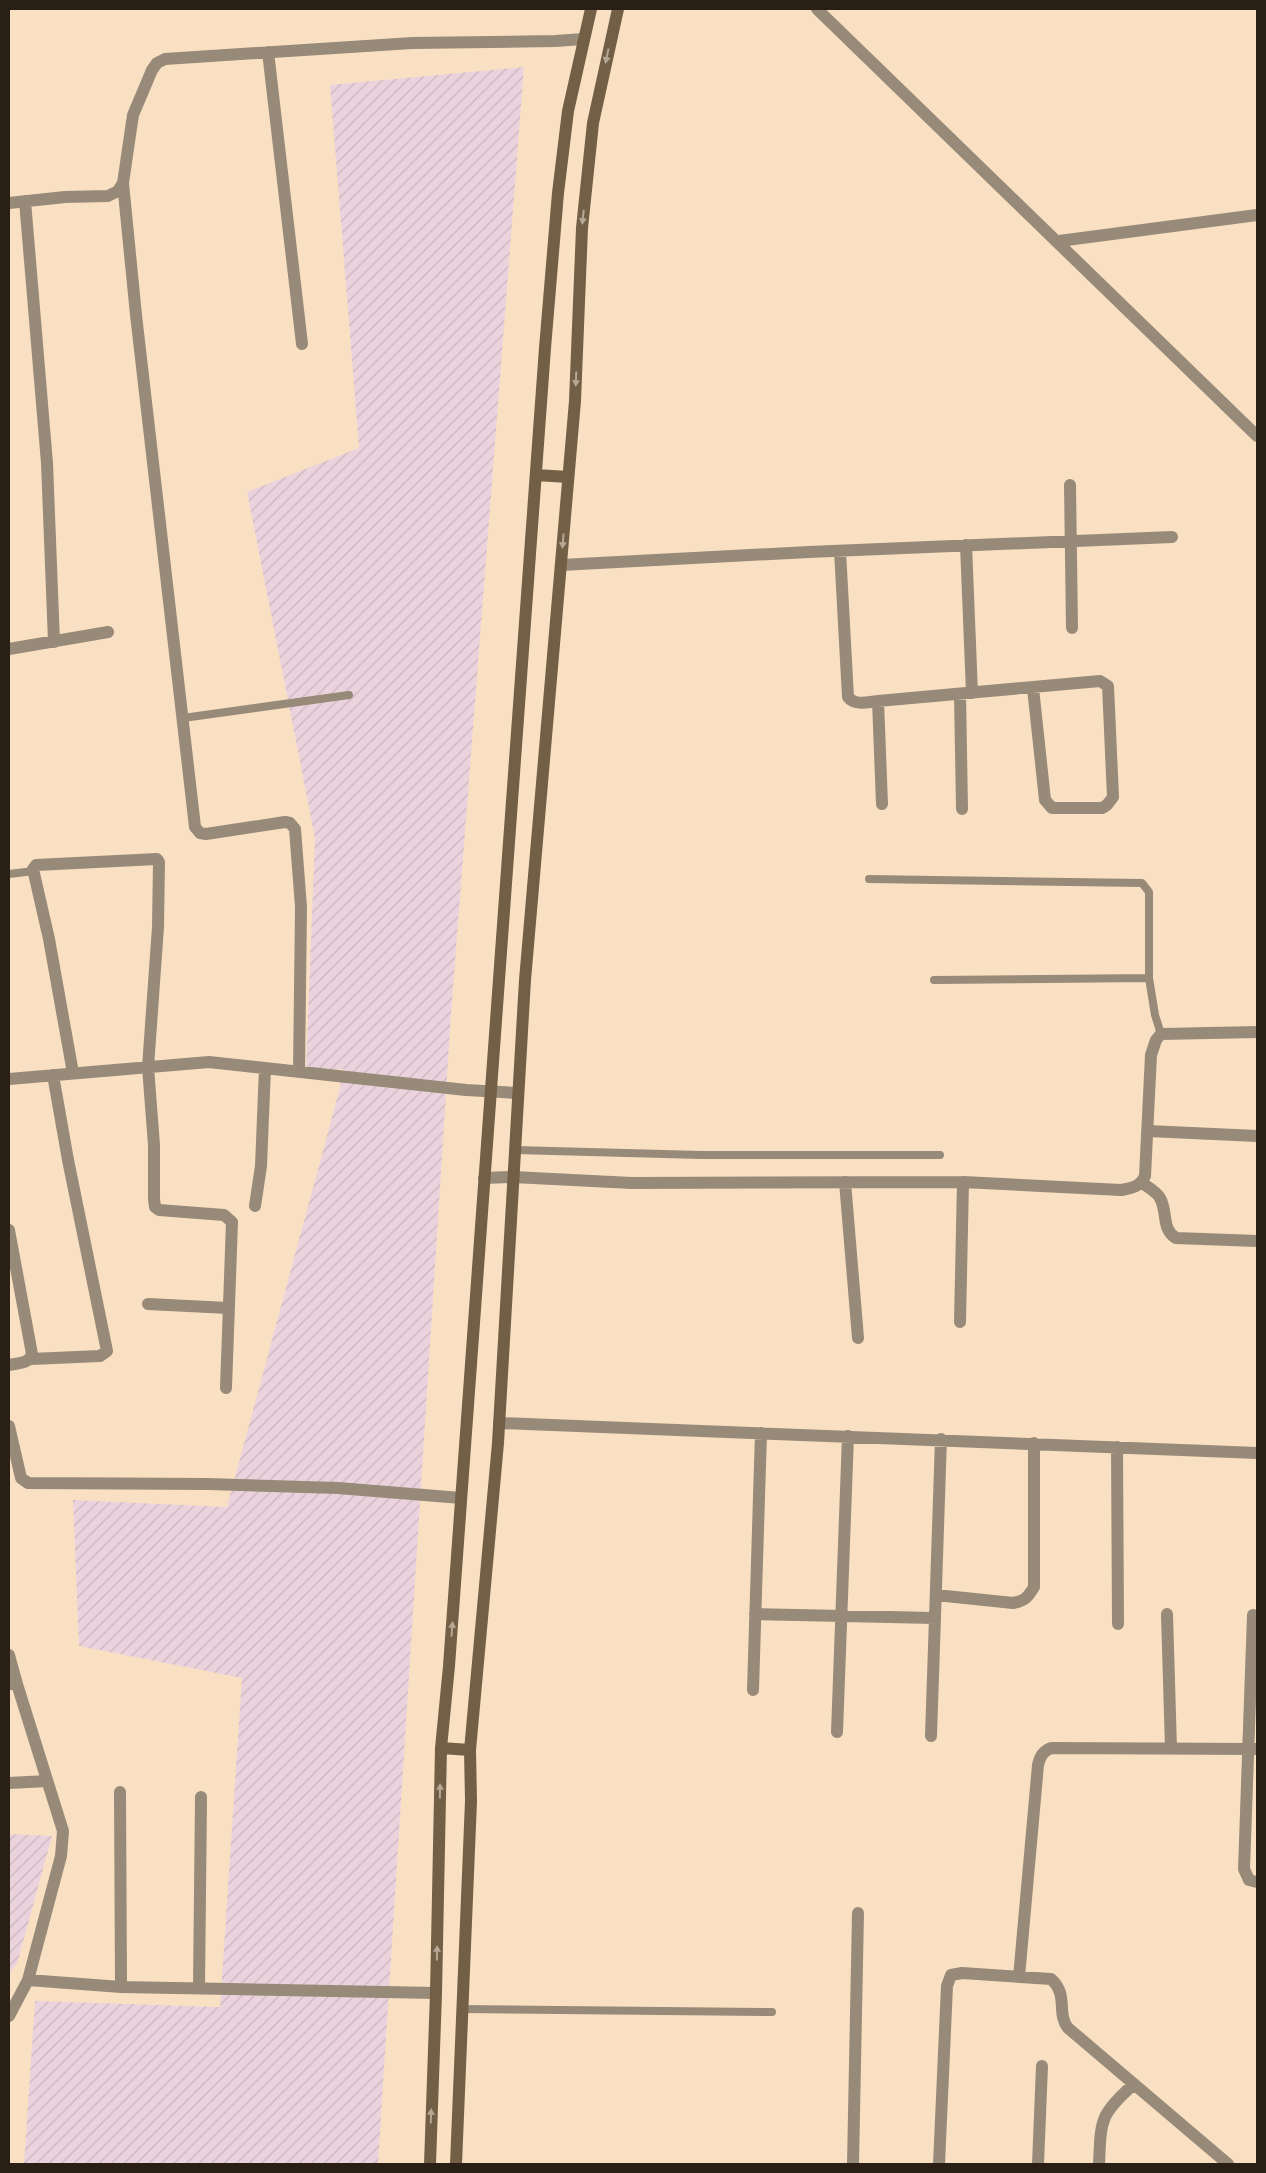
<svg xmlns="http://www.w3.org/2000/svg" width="1266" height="2173" viewBox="0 0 1266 2173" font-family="'Sofia Sans Condensed',sans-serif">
<defs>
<pattern id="industrial-furrows" width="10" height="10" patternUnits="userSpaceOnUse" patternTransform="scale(1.25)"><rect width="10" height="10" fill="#ebd3de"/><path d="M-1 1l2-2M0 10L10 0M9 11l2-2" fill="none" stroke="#cab5be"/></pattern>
</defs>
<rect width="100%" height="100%" fill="#fae0c3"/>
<path fill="url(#industrial-furrows)" d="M524,67L451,1014L378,2164H24L35,2001L220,2007L242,1678L79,1646L73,1500L227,1507L345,1069H306L315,838L247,492L359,448L330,85Z
M9,1834L52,1836L17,1964L9,1973Z"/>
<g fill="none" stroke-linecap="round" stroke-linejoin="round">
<path stroke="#978a78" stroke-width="8" d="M183,718L349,695
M9,874L34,871
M869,879L1142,883L1149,892V978L1155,1015L1161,1034
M934,980L1149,978
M515,1150L701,1155H940
M462,2009L772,2012"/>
<path stroke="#978a78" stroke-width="12" d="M817,9L1257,436
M268,52L302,344
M123,183L136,315L195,827L200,833L206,834L285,822L290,823L295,829L301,907L299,1071
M25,201L47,463L54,642
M9,203L65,197L108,196L118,191L123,183L133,115L152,70L157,63L165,59L412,43L555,41L584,39
M1059,241L1257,215
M1070,485L1072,628
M966,545L972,693
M840,551L848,697C855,706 868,702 878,701L1100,681L1108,686L1113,797L1107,805L1102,808H1052L1045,800L1033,688
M561,565L809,552L1172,537
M9,649L108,632
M960,694L962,809
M878,701L882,804
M73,1073L49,939L33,869L36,865L157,859L159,862L158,927L148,1067L154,1145V1199L155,1207L159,1210L224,1215L232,1222L226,1388
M9,1079L209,1062L466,1090L518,1093
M1148,1131L1257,1136
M484,1178L513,1177L632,1183L963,1182L1121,1190C1132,1188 1140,1187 1145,1176L1151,1055L1156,1040L1161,1034L1257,1032
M845,1182L858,1338
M1142,1183C1148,1187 1157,1192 1160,1198C1168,1212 1161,1229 1176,1238L1257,1241
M255,1206L261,1166L265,1068
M9,1230L32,1354C29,1364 18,1363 9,1365
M148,1304L228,1308
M960,1322L963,1182
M31,1359L100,1356L107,1351L68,1160L53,1075
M499,1423L1257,1453
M9,1426L21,1478L28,1483L208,1484L338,1488L461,1498
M1117,1447L1118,1624
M936,1595L1013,1603C1025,1601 1028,1597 1034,1587V1443
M755,1614L935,1618
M1167,1614L1171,1749
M1253,1615L1244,1869L1249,1880L1257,1882
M9,1655L17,1684H9
M753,1690L761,1433
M837,1732L848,1436
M931,1736L941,1439
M9,1783L47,1781
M120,1792L121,1987
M1019,1977L1038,1765C1040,1757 1042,1752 1051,1748L1257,1749
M28,1980L121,1987L436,1993
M199,1988L201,1797
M9,2016L28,1980L61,1856L63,1831L17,1684
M853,2164L858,1913
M939,2164L947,1986L951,1975L962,1973L1051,1979C1069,1995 1056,2013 1068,2028L1228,2164
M1038,2164L1042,2066
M1099,2164C1101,2121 1099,2115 1133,2085"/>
<path stroke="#725f45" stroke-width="12" d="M536,475L568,477
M441,1748L470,1750
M430,2164L436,1993L441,1748L449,1666L545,348L558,193L568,111L591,9
M456,2164L471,1801L470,1750L498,1443L525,980L575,401L582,228L593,123L618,9"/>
</g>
<defs><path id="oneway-solid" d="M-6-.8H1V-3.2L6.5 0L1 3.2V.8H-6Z" transform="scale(1.25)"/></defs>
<g fill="#b6a895">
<use href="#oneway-solid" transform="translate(607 56) rotate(102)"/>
<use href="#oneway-solid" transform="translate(583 217) rotate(96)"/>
<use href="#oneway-solid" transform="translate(576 379) rotate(92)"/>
<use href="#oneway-solid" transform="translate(563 541) rotate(95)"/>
<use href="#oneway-solid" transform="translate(452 1629) rotate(-86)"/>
<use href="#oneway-solid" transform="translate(440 1791) rotate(-89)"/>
<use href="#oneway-solid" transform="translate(437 1953) rotate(-89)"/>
<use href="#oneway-solid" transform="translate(431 2116) rotate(-88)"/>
</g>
<rect width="1266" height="2173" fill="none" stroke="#291f14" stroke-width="20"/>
</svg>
